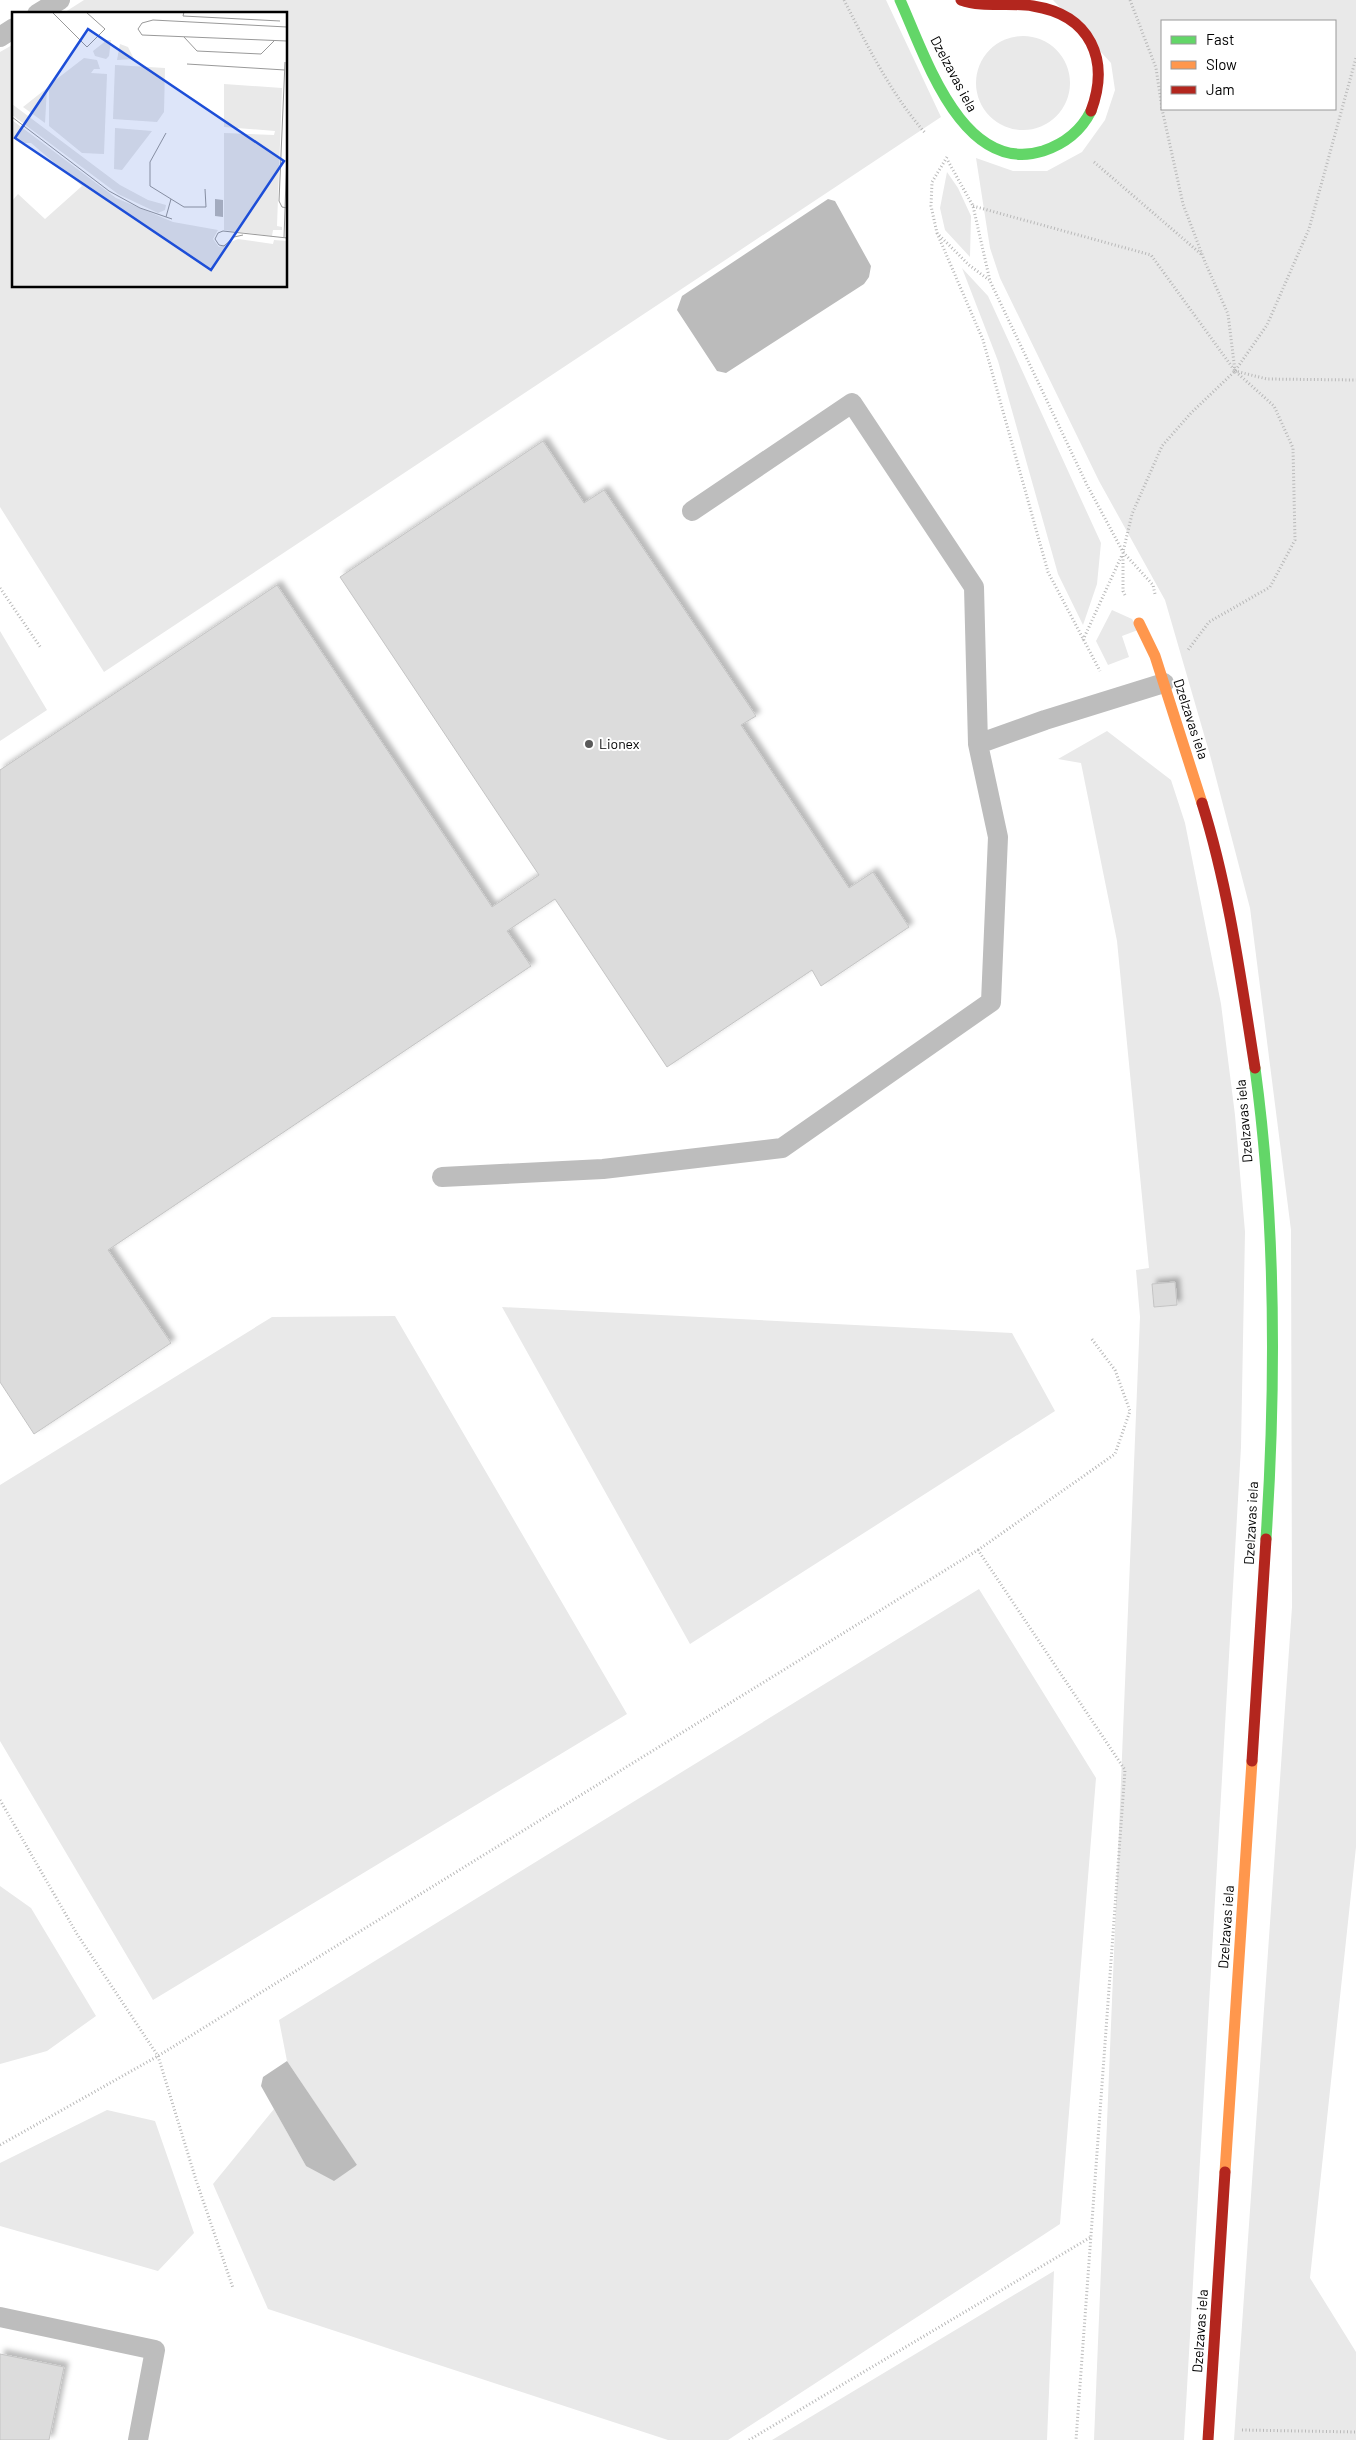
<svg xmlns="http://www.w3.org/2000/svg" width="1356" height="2440" viewBox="0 0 1356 2440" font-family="Barlow,sans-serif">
<defs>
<filter id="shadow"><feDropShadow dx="4.5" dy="-4.5" stdDeviation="2.5" flood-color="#0004"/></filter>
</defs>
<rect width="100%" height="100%" fill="#fff"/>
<path fill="#e9e9e9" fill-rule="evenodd" d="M84,0H886L941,117L104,672L0,507V52L14,44V286H286V14H62Z
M1053,0H1356V1847L1310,2278L1356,2352V2440H1234L1292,1607L1291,1230L1250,908L1210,755L1165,600L1099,481L1000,278L990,248L976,158L1013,171H1047L1082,152L1105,120L1115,90L1111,63ZM1162,21H1335V109H1162Z
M976 83a47 47 0 1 1 94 0a47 47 0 1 1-94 0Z
M947,172L958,188L971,216L970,257L945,230L940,208Z
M962,268L988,296L1101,543L1097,584L1083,625L1058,574L998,361Z
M1112,610L1132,619L1138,630L1122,636L1129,657L1108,665L1096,641Z
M0,631L47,710L0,741Z
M1107,731L1171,780L1185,823L1221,1004L1235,1115L1245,1232L1241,1447L1184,2440H1094L1140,1317L1136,1270L1149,1268L1117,941L1081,763L1058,759Z
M502,1307L1012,1333L1055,1411L690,1644Z
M395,1316L627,1714L153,2000L0,1741V1485L272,1317Z
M979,1589L1096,1778L1060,2224L728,2440H668L268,2309L213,2184L274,2109L306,2166H357L287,2061L279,2020Z
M0,1886L31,1908L96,2016L47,2051L0,2064Z
M107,2110L155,2121L194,2233L158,2271L0,2226V2163Z
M1054,2271L1047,2440H771H772Z"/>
<path fill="#bbb" d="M828,199L835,201L871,266L869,277L864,284L726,373L717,371L677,310L682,296Z
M287,2061L357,2165L334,2181L306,2166L261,2086L263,2077Z"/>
<path fill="#dcdcdc" stroke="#c4c4c4" filter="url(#shadow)" d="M543,441L584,503L604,490L756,716L741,725L849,888L873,872L909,927L821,986L812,970L667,1067L555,899L507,931L531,966L108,1250L171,1343L34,1434L0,1382V770L277,585L492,907L539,875L340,577Z
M1175,1282L1177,1305L1154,1307L1152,1284Z
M0,2354L64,2367L49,2440H0Z"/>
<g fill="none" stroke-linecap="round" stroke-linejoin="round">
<path stroke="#b8b8b8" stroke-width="3" stroke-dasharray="1 2.5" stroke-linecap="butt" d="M844,0C868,47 891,94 926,134
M1130,0L1156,68L1162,108
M1162,109L1183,204L1205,262L1228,314L1235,371L1267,379L1356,380
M947,157L932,182L931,206L937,233L969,265L989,280
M948,161L973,206L990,281L1087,485L1123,552L1153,585L1155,594
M1094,162L1201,254
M973,206L1151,255L1235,371L1274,406L1293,448L1295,540L1270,587L1209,622L1188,650
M937,233L983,340L1048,572L1100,671
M0,588L41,648
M1125,595L1123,591V552L1132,514L1162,446L1191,413L1235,371L1267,325L1309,229L1356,58
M1083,640L1122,555
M978,1550L1115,1454L1130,1411L1115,1370L1091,1338
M0,1800L77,1934L158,2056L196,2180L233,2288
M0,2145L158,2056L978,1550L1125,1770L1076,2440
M1242,2430L1356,2432
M749,2440L1091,2237"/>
<path stroke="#bdbdbd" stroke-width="20" d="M37,14L60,0
M0,37L14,28
M692,511L852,403L974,587L978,744
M442,1177L603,1169L782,1148L991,1002L998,837L978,744L1045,720L1164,683
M0,2317L155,2350L138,2440"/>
<path stroke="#63d668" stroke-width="11" d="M900,0C925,55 962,176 1043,151C1064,144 1081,131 1091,111
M1255,1068C1276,1222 1276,1385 1266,1539"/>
<path stroke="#ff974d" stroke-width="11" d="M1139,623L1155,656L1202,803
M1225,2172L1252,1761"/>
<path stroke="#b3261e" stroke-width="11" d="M961,0C983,8 1010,2 1033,6C1091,15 1110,60 1091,111
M1202,803C1229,889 1241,980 1255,1068
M1252,1761L1266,1539
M1208,2440L1225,2172"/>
</g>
<circle fill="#595959" stroke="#fff" stroke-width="2" cx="589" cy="744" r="5"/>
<g text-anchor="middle" stroke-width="4" stroke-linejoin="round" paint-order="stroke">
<g font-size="14" fill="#000" stroke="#fff">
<text transform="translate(954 74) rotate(62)" y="5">Dzelzavas iela</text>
<text transform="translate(1191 719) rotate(72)" y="5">Dzelzavas iela</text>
<text transform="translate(1244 1121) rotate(-95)" y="5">Dzelzavas iela</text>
<text transform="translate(1251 1523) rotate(-87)" y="5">Dzelzavas iela</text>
<text transform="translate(1226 1927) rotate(-86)" y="5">Dzelzavas iela</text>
<text transform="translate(1200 2331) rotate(-86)" y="5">Dzelzavas iela</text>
</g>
<g font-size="14" fill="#000" stroke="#fff" text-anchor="start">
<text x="599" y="749">Lionex</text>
</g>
</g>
<g transform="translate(12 12)">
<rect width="275" height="275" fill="#fff"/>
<path d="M95,28H99L97,44L94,47L83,44L81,39ZM108,32L116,35L122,47L105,48ZM72,46L85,48L88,57H82L79,61L95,62L92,142L70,141L37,114V73ZM103,53L153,56L152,100L145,110L101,107ZM212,72L270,76L265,214L270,215V218H261L260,224L212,218V121L262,123L263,119L212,115ZM35,76L33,111L11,95ZM0,92L108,173L136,188L154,193L153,198L146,201L106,182L0,103ZM0,108L104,186L161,210L206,218L201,227L207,235L226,227L261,232L262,228L275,229V275H0V189L6,182L33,207L70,174L19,131H8L0,125ZM103,116L140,119L110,158L102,157Z" fill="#e9e9e9"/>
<path d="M203,187L211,188V205L203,204Z" fill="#bbb"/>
<path fill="none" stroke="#999" stroke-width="1" d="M40,0L75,35L93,17L74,0M172,0L171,4L268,9M275,15L141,8L130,11L126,17L130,23L275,29M172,25L185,39L249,42L262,29M273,50L267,189L270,195L275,196M175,52L273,58M0,105L97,179L128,196L160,207M154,121L138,150V174L159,187L154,205M159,187L172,195H194L193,177M231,223L222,225L212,234L207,233L203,227L206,221L211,219L275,226M272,226L275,139"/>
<path fill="#1d4ed8" fill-opacity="0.15" stroke="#1d4ed8" stroke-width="2.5" d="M76,17L272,149L199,258L3,126Z"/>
<rect width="275" height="275" fill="none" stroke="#000" stroke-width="2.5"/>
</g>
<rect x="1161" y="20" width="175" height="90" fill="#ffffff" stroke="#999999"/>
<rect x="1171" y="36" width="25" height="8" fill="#63d668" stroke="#999999"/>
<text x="1206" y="45" font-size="15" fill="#000000">Fast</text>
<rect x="1171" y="61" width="25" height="8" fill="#ff974d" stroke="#999999"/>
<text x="1206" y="70" font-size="15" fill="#000000">Slow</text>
<rect x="1171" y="86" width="25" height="8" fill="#b3261e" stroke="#999999"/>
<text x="1206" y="95" font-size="15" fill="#000000">Jam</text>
</svg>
